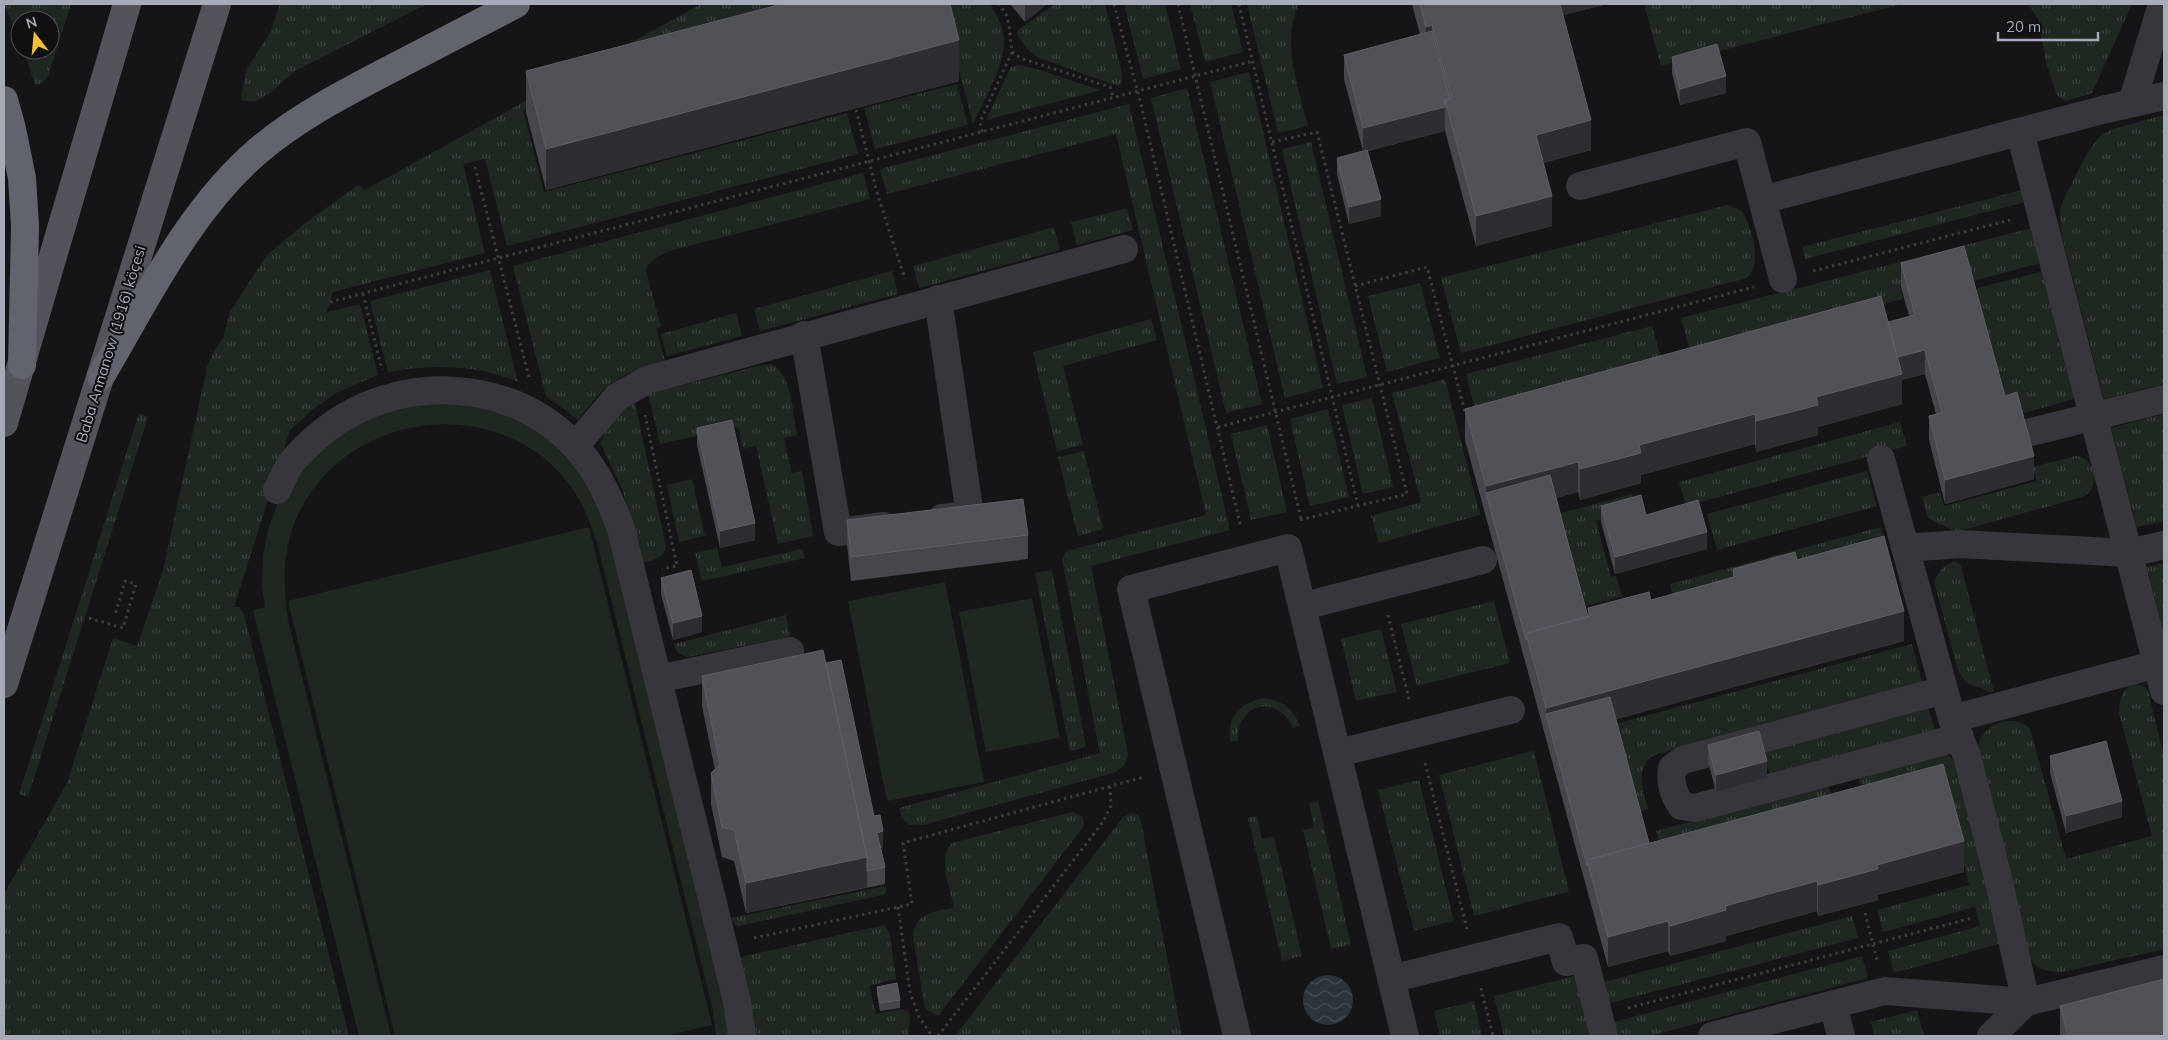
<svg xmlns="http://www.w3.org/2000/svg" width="2168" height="1040" viewBox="0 0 2168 1040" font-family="Mulish,sans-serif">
<defs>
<pattern id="grass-tufts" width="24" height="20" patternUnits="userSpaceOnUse" patternTransform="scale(1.25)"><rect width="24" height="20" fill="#1f2721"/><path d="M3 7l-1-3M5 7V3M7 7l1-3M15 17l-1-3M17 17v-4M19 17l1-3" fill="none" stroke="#3d443f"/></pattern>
<pattern id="water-waves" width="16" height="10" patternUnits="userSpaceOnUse" patternTransform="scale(1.25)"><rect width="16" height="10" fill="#2b333b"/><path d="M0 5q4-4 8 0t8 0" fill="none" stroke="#474e55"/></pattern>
</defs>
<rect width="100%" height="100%" fill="#151517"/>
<path fill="url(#grass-tufts)" d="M4,4H71L48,76C44,82 42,85 35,84L23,50H50V20H20V43Z
M280,4H427L295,71L269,94L260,99L253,102L241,100L246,70L271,31Z
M701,4H816L820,32L523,110L544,192L847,113L858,154L507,246L485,159L463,164L485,253L333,292L322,327L327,312L360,304L378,375L336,393L312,410L290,430L234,607H240L244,614L349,1036H4V894L67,783L113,638L137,646L163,571L207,367L214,351L223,338L230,312L266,256L304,224L358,185L365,190Z
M942,4H990C996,14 1002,25 1004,36C1007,62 984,100 973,124Z
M1055,4H1105L1122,73V83L1118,86L1037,57L1026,48L1017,34L1018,30Z
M1124,4H1165L1181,69L1143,79Z
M1190,4H1231L1243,52L1205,62Z
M1247,4H1299C1281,43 1298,86 1308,126L1278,133Z
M1644,4H1902L1661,66Z
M2028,4H2132L2092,93L2066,101L2057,96L2046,62L2038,19Z
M1017,65L1033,68L1101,90L986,120L1011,67Z
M1249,72L1323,388L1285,398L1210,82Z
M957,84L968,125L875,149L864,108Z
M1187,88L1262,404L1226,413L1151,98Z
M1129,104L1230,530L1091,566L1128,753C1128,763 1122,769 1113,773L923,825H909L902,818L899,808L1100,753L1062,559L1066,552L1070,550L1206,515L1116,134L887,194L880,169Z
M2164,115V384L2104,399L2061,232L2060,210L2065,196L2088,152L2096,141L2101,135L2113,129Z
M1311,142L1367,377L1337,384L1282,149Z
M863,173L870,199L670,251C660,256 648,259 646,271L661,327L656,328L665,361C622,371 604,385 578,420L546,396L513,266Z
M2026,189L2029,201L1805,259L1802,247Z
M1727,205L1742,211C1752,227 1763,264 1747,278L1461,353L1441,278Z
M1127,208L1133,230L1077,245L1071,222Z
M1054,227L1060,250L919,288L913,266Z
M2032,228L2041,263L1969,282L1965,269L1900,287L1903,299L1691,354L1681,318Z
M490,270L518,382C475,364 434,364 388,372L370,301Z
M892,271L898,294L760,331L754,309Z
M2043,271L2078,398L2006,418L1971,290Z
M1420,283L1440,358L1387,372L1368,296Z
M736,313L742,336L667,356L661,334Z
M1151,319L1157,340L1063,366L1083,445L1057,451L1033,352Z
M1652,326L1662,361L1475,409L1466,374Z
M770,364C792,371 793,416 797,435L784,438L792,473L802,471L813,536L778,544L756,446L743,449L738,427L660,444L648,394L758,366Z
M1445,379L1480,515L1379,543L1371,516L1421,502L1392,393Z
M1372,398L1393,487L1363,494L1342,405Z
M632,403H635L666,547C663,559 653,560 642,563L623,491L601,444C603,427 619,413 632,403Z
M1328,409L1349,497L1310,506L1290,419Z
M139,413L148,417L28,797L19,794Z
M2164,414V521L2137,527L2111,428Z
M1900,422L1907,446L1686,506L1679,482Z
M1267,425L1287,512L1251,520L1231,434Z
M1084,451L1103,529L1078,536L1058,457Z
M2075,456C2096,457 2102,489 2082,497L1956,532L1928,518L1922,497L1940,492L1944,506L2037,481L2033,467Z
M1867,471L1877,506L1717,550L1707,514Z
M692,479L705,536L679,542L667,485Z
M1632,494L1636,510L1596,521L1611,577L1616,576L1622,596L1586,606L1561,513Z
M1881,527L1888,555L1677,612L1670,584Z
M717,548L722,567L802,549L805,558L702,581L695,553Z
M1954,561L1959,563L1961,567L1994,692H1990L1967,683L1958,671L1934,581L1943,567Z
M2164,563V636L2147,567Z
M1052,570L1086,747L1070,751L1035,573Z
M1494,601L1510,663L1417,686L1401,624Z
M786,615L790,636L784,638L687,657L678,653L674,644Z
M1381,629L1397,692L1356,701L1341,639Z
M1912,644L1922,682L1654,755C1634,769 1643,790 1648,809L1639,812L1615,724Z
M2135,684L2145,687L2148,691L2164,757V949L2063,972C2050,973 2037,970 2030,958L1978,748C1980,725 2013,711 2030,729L2066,859L2152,836L2119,713C2120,701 2121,687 2135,684Z
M1263,698C1282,700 1293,708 1300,726L1293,728C1277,693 1236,703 1238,741L1230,742C1228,716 1238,704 1263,698Z
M1928,706L1935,731L1770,776L1763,751Z
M1534,751L1569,892L1474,916L1439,775Z
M1945,754L1955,760L1985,880L1999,944L1894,973L1888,951L1980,926L1981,929L1975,907L1883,932L1877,910L1969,885L1944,790L1867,811L1858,776Z
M1419,780L1454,921L1414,931L1378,790Z
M1828,784L1838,819L1665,866L1656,831Z
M1318,801L1351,945L1331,949L1303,830L1314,827L1309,803Z
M1073,812L1083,817L1084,826L938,1016L927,1010L924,1005L913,935C916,912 935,912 954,907C950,889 937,858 952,843Z
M1131,813L1138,815L1141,821L1182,1036H955L1123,817Z
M1257,816L1262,839L1274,837L1302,956L1282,961L1248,818Z
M886,886V892L883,895L739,926L734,924L731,918Z
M1852,916L1858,938L1610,1003L1604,982Z
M884,925L888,930L890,936L896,979L869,986L876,1014L901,1009L908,1011L910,1017L908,1036H757L738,964L739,959L745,956Z
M1862,956L1868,978L1650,1036H1618L1614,1022Z
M1578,975L1592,1036H1504L1494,996Z
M1474,1001L1482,1036H1440L1434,1011Z
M1917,1010L1924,1036H1874L1871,1022Z"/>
<path fill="#1f2721" d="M428,398L519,415L569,451L603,503L734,1036H716L712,1006L597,543C591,525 585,508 574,491C502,384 329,411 291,533C282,562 284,590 288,620L391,1036H359L253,610L265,607L262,587L263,556L269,526L280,497L297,470L341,428Z
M589,527L712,1025L665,1036H395L288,601Z
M945,582L984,782L887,801L848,601Z
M1032,598L1060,738L986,752L959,612Z"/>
<path fill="url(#water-waves)" d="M1303 1000a25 25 0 1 1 50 0a25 25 0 1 1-50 0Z"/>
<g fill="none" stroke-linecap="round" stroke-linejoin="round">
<path stroke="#3c3d43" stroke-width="3" stroke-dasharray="2.5 4" stroke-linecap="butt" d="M1114,4L1140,100L1241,528
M1178,4L1301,519
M1239,4L1358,506
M1012,52L1020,58L1110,87L1113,97
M856,110L878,196L905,279
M982,132L980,122L1012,52L1009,25L1006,14L999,4
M1272,142L1317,132L1407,494L1299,520
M475,167L529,377
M1813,271L2010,220
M1355,286L1427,267L1465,412
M363,294L382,370
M330,302L1253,61
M645,415L677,566L662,569
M1218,427L1754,287
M1388,615L1410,703
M89,618L123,628L136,584L125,581L115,615
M1425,763L1467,929
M898,907L910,992L919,1017L932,1036
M1865,913L1877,960
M754,938L912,904L903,843L1144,777
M1481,988L1493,1036
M1628,1008L1972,918
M938,1036L1103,822L1111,806L1110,787"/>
<path stroke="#36363c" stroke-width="28" d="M2132,103L2162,4
M2020,132L2164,691
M1580,186L1747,142L1783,279
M1762,200L2102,110L2164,96
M938,299L970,515L942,518
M804,335L838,532L884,526
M2027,433L2164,399
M575,446L617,397L647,380L1124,249
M1881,459L1952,719L1967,756L1998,878L2026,1002
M277,490C281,482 285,473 289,466C298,453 312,441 324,431C396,373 512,376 576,447C598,472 610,499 621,529L737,1001L742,1036
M1905,548L1960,544L2129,553L2164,545
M1304,606L1483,560
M658,679L790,651
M1944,690L1683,760L1672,768C1670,783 1673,793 1681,806L1695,808L1960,737
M1952,719L2157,664
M1338,753L1511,710
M1391,979L1559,937L1566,962L1584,958L1604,1036
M1833,1004L1841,1036
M1237,1036L1131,589L1288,548L1405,1036
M1712,1036L1885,991L2026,1002L2164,969
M1991,1036L2026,1002"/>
<path stroke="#52535b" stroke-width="28" d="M4,423L127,4
M4,684L217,4"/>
<path stroke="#62646d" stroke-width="28" d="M4,100L12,129L22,178L25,226L22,365
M101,376C147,298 189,210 259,150C297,118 341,95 385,72C429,49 472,27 516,4"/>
</g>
<path fill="#46464c" d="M1010,4H1047L1025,22Z
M1412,4H1607L1563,15L1591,150L1543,163L1552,226L1476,246L1445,131L1368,151L1381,216L1349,224L1337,174V158L1363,151L1344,79V55L1420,35Z
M1672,57L1726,93L1680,105L1672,73Z
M526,71L959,81L546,190L526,112Z
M1901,263L2005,396L2034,479L1945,504L1929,440V416L1936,414L1925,374L1902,380V404L1818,427V435L1756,452L1755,444L1641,475V483L1580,500L1578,492L1556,498L1588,616V608L1651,600L1733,577V569L1797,560L1904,641L1616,719L1649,843L1964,872L1878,895V900L1818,916L1817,911L1726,936V941L1670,956L1668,951L1608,967L1465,440V409L1888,322L1909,316L1901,287Z
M697,428L755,540L720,548L697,445Z
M1601,506L1646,515L1707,549L1615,574L1601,522Z
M847,520L1028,535V559L851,581L847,544Z
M661,578L702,632L673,640L661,594Z
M826,663L883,847L881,848L885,867V884L746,913L734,861L722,857L711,804V773L715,770L702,706V676Z
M1708,745L1767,778L1716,792L1708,761Z
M2050,756L2122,817L2066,833L2050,773Z
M877,987L900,1000V1008L880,1011L877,995Z
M2060,1006L2164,1036H2060Z"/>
<path fill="#2e2e32" d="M1026,4H1047L1025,22V5Z
M1556,4H1607L1556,17Z
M1432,25V55L1426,57V27Z
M959,40V81L546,190V149Z
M1726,76V93L1680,105V89Z
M1445,107V131L1363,152V128Z
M1591,120V150L1536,165V135Z
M1552,196V226L1476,246V216Z
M1381,199V216L1349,224V207Z
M1925,350V374L1902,380V404L1818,427V435L1756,452V421L1816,397L1896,358Z
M1755,414V444L1641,475V483L1580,500V469L1639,445Z
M2034,456V479L1945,504V480Z
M1578,462V492L1492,515L1486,493V486Z
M755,523V540L720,548V531Z
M1707,532V549L1615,574V557Z
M1904,611V641L1552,737L1546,714V738V708Z
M702,616V632L673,640V623Z
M1767,761V778L1716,792V775Z
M2122,801V817L2066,833V816Z
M883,831V847L877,849V833Z
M1964,841V872L1878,895V900L1818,916V885L1877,865Z
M867,857V887L746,913V883Z
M1817,881V911L1726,936V941L1670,956V926L1725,906Z
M1668,921V951L1608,967V937Z"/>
<path fill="#515158" stroke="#5e5f66" d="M782,4H950L959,40L546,149L526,71Z
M1420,4H1560L1591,120L1536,135L1552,196L1476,216L1445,100L1452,99L1432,25L1426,27Z
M1432,31L1450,99L1445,100V107L1363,128L1344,55Z
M1717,44L1726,76L1680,89L1672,57Z
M1367,150L1381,199L1349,207L1337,158Z
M1964,246L2005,396L2017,392L2034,456L1945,480L1929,416L1942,413L1925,350L1897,357L1888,322L1915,315L1901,263Z
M1881,296L1902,374L1816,397L1818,405L1756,421L1755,414L1639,445L1641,453L1580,469L1578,462L1486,486L1465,409Z
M732,420L755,523L720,531L697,428Z
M1550,475L1588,617L1526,633V640L1486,493Z
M1641,495L1646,515L1698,500L1707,532L1615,557L1601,506Z
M1023,499L1028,535L851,557L847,520Z
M1884,536L1904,611L1546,708L1526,633L1590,616L1588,608L1649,592L1651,600L1734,577L1733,569L1795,552L1797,560Z
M691,570L702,616L673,623L661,578Z
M823,650L867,857L746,883L734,830L722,827L711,773L720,765L702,676Z
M841,660L874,816L880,815L883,831L877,833L885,867L867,871V857L826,663Z
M1610,697L1649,843L1587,860V866L1546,714Z
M1759,731L1767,761L1716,775L1708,745Z
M2106,741L2122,801L2066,816L2050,756Z
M1943,764L1964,841L1877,865L1878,869L1818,885L1817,881L1725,906L1726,910L1670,926L1668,921L1608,937L1587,860Z
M2164,979V1036H2068L2060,1006Z
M897,983L900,1000L880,1003L877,987Z"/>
<g text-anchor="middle" stroke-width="4" stroke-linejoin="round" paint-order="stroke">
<g font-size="15" fill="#a7aab7" stroke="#101012">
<text transform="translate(111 344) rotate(-73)" y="5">Baba Annanow (1916) köçesi</text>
</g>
</g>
<rect width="2168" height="1040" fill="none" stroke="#a7aab7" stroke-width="10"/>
<g transform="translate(35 35) rotate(344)"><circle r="24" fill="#101012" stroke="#4c4e54"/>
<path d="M0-4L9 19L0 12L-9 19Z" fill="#f6c12e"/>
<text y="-8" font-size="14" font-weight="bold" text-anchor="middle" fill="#a7aab7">N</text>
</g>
<path d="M1998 32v8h100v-8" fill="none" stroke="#a7aab7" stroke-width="2.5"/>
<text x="2006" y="32" font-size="15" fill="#a7aab7" stroke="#101012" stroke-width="4" paint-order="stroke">20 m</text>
</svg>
